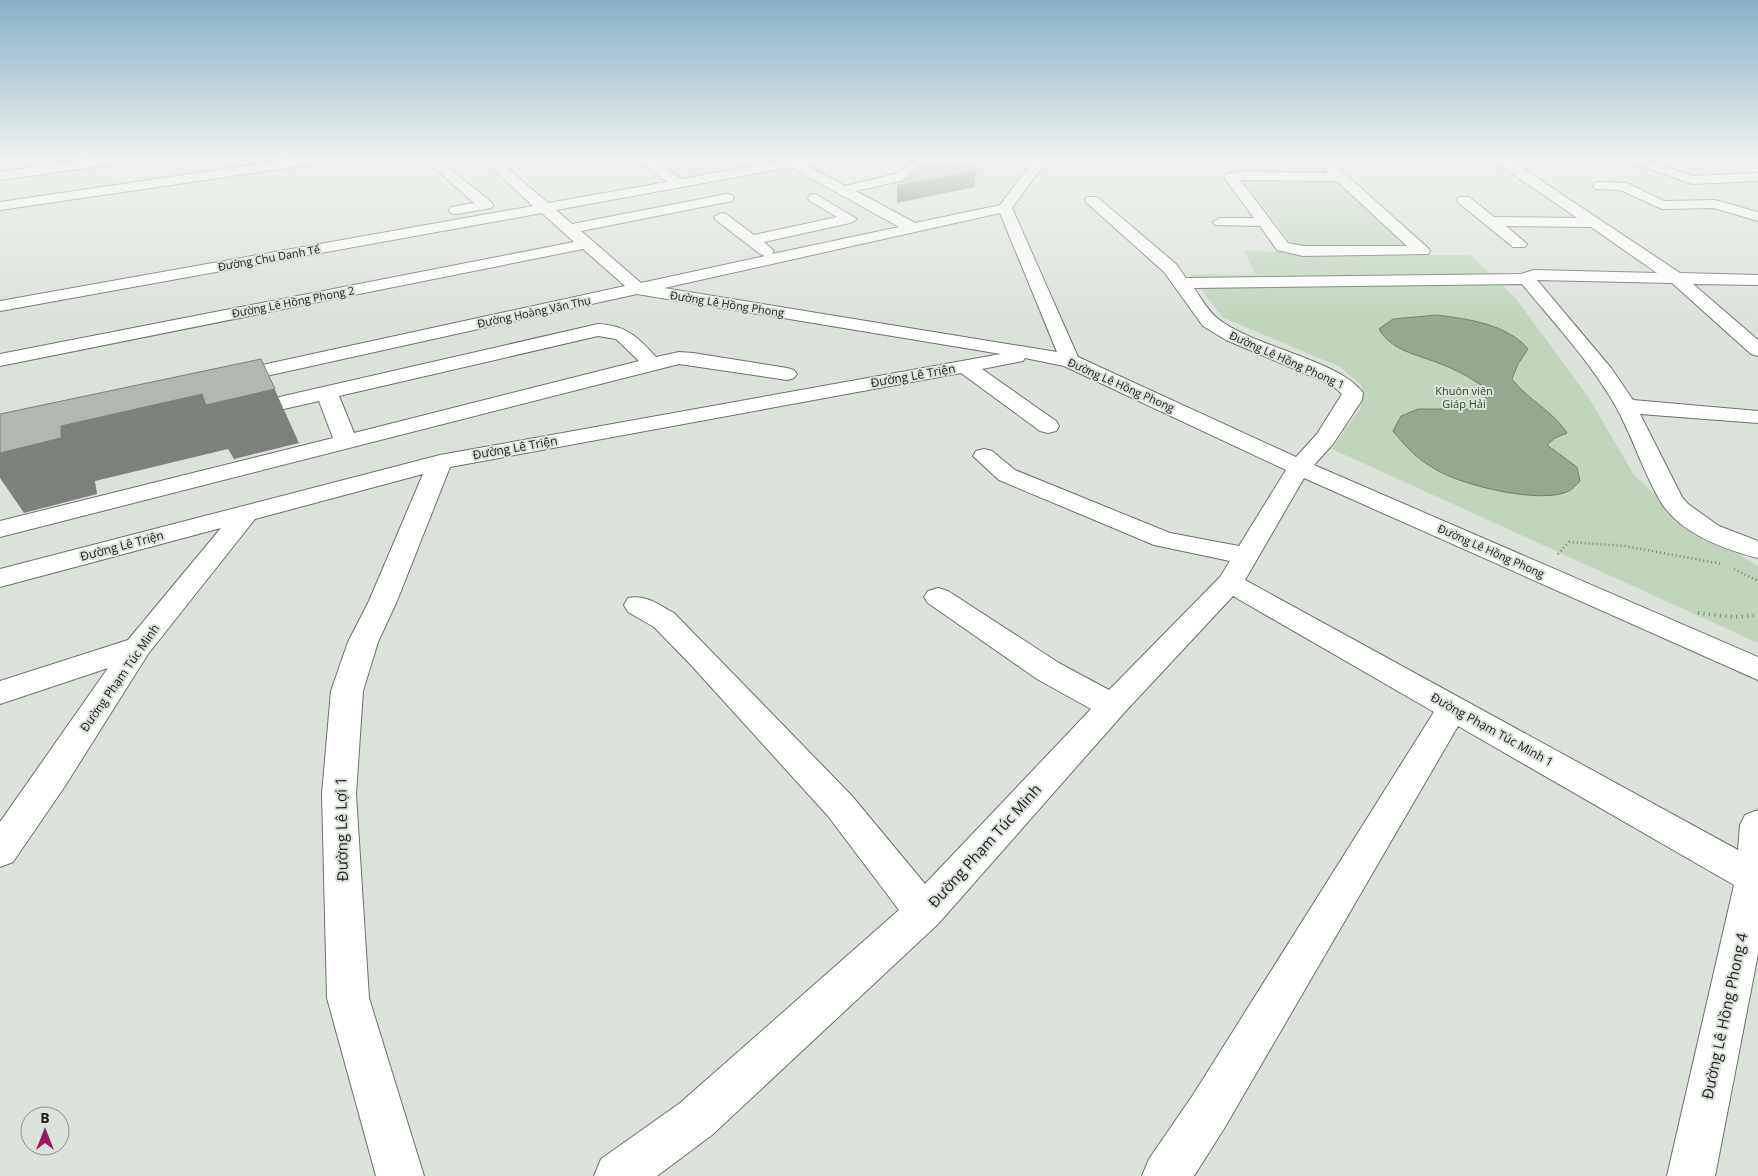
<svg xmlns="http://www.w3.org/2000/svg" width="1758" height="1176" viewBox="0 0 1758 1176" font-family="'Open Sans',sans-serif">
<rect width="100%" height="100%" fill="#dbe2da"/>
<path fill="#c0d5bc" d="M1243,180L1344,181L1428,255H1470L1514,296L1589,398L1634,475L1681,519L1758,566V643L1332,449L1361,407L1362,386L1340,367L1222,317L1190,274L1256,275L1244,251L1298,252Z"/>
<path fill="#95a991" stroke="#71806e" d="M1437,315C1468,319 1507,324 1528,349L1518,364L1512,379C1528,400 1553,411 1567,433L1555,438L1547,445L1577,467L1580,481C1577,484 1572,490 1569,491C1541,505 1460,485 1435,469C1417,459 1406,447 1393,431L1401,416L1418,409H1474L1486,401L1485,388C1471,378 1457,370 1441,364C1419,355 1391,351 1379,329L1393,319Z"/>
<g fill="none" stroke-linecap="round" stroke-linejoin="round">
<defs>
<path id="minor" d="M113,156H150L144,160L0,180V172Z
M312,156H347L341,160L0,210V202Z
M421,156H434L491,202L493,205L491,208L456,214L451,213L449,210L451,207L474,203Z
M479,156H493L548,203L667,182L633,156H648L681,179L783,161L789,157L795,159L839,156L838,159L806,165L845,186L899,173L919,156H933L909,179L856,191L915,223L1000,205L1037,156H1050L1012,208L1078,357L1296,457L1317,434L1342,394L1332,385L1226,340L1203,326L1164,272L1087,203L1085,200L1087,197H1097L1176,264L1186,278L1521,274L1534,270L1657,273L1591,227L1506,226L1527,244L1525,247H1513L1459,203L1457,200L1459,197H1469L1494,217L1577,218L1497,163L1352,160L1346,156H1516L1510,160L1680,273L1758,275V285L1693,284L1758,340V356L1751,354L1672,283L1537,280L1611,368L1633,400L1758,411V423L1640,414L1682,497L1688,504L1719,526L1758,541V558C1723,549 1678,533 1659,499C1642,469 1632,435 1615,405C1590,361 1554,323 1522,284L1194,288C1201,298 1208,311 1217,318C1252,347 1340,360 1363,393L1362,400L1333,444L1314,465L1758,657V680L1304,478L1245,580L1738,850L1740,825L1745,815L1758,810V954L1715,1176H1667L1734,885L1458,726L1225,1127L1194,1176H1142L1149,1159L1193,1095L1434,712L1233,596L1123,714L938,924L712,1135L657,1176H594L601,1159L680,1103L899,910L828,816L691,665L654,627L628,612L624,605L628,598C646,594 659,605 674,613L852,796L925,884L1091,709L1037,679L928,603L924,597L928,591L938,588L948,591L1059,663L1109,690L1220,577L1230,561L1154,545L999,480L973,456L976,451L984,449L992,451L1015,470L1170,533L1239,546L1286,470L1064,366L1025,358L1023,361L982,369L1056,421L1059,426L1056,431L1048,433L1040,431L961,373L450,467L397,601L378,642L363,691L356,794L369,998L424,1176H376L327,998L322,794L331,691L348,642L369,601L423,474L255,519L148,654L65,786L13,862L0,867V822L108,668L0,704V681L128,640L221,528L0,587V569L440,455L1001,354L637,294L230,384L223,382L220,378L223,374L230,372L625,286L583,249L0,366V354L574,242L542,213L0,311V301L533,206ZM791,167L899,227L772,254L774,251L764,242L850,223L857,219L815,194L810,195L808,198L810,201L837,217L754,235L726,214L721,213L714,217L716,220L760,254L765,256L641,283L581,231L727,202L732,201L734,198L732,195L727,194L572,224L556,210ZM1000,213L1057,352L664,288Z
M1311,156H1325L1428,248L1430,251L1428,254L1303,256L1277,250L1260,226L1215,225L1213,222L1220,218H1254L1224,177L1226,174L1243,171L1328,173ZM1240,180L1337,181L1407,246H1303L1288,243Z
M1613,156H1633L1693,176L1758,173V181L1692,184Z
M1600,182L1627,183L1664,201L1715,200L1758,212V221L1714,208L1662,209L1620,190L1595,189L1593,186L1595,183Z
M598,324C626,325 639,338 656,357L679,352L693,353L787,368L794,370L797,374L794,378L787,380L679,364L0,537V521L333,438L319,401L244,418L236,417L233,412L236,407ZM598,336L616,339L639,361L354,433L339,396Z"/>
</defs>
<use href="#minor" stroke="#6c726b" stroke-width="2"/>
<path stroke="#7e837d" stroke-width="2.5" stroke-dasharray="1 3" stroke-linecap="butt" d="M1558,554L1569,542L1625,546L1722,564
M1734,569L1758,581"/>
<path stroke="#7e837d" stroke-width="4" stroke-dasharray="1 4.5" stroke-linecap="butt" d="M1698,613L1735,617L1758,615"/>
<use href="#minor" fill="#fff" fill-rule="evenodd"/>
</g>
<path fill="#7c817b" d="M976,171L975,187L897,203V186Z
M261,359L299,443L234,459L228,449L95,481L97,494L24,513L0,478V453L61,426Z"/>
<path fill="#b1b8b0" stroke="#7c817b" d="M929,156H939L976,160V171L897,186Z
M261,359L275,389L206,405L202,394L61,426V438L0,453V414Z"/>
<linearGradient id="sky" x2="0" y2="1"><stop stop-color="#87b0c5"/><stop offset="0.49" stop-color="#eff2ee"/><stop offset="1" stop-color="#eff2ee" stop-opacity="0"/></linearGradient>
<rect width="1758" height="321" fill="url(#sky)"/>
<g text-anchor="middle" stroke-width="4" stroke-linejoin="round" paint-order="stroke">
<g font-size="11" fill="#1d1f1c" stroke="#dbe2da">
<text transform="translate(269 258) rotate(-10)" y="4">Đường Chu Danh Tể</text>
<text transform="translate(293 302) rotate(-11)" y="4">Đường Lê Hồng Phong 2</text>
<text transform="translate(727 304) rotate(9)" y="4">Đường Lê Hồng Phong</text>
<text transform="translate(534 312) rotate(-12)" y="4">Đường Hoàng Văn Thụ</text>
<text transform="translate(1287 360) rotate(24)" y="4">Đường Lê Hồng Phong 1</text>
<text transform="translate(1121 385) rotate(24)" y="4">Đường Lê Hồng Phong</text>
<text transform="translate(1491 551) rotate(24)" y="4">Đường Lê Hồng Phong</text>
</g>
<g font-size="11" fill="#2d4c28" stroke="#dbe2da">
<text x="1464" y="395">Khuôn viên<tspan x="1464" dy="13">Giáp Hải</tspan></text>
</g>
<g font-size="12" fill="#1d1f1c" stroke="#dbe2da">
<text transform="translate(913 376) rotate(-10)" y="4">Đường Lê Triện</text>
<text transform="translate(515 448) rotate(-10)" y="4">Đường Lê Triện</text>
<text transform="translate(122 546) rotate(-15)" y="4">Đường Lê Triện</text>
<text transform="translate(120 678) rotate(-55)" y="4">Đường Phạm Túc Minh</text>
<text transform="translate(1492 730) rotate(29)" y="4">Đường Phạm Túc Minh 1</text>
</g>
<g font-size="15" fill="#1d1f1c" stroke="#dbe2da">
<text transform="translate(342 829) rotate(-91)" y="5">Đường Lê Lợi 1</text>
<text transform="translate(985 846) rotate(-48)" y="5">Đường Phạm Túc Minh</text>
<text transform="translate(1725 1016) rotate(-78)" y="5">Đường Lê Hồng Phong 4</text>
</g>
</g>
<g transform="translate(45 1131)"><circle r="24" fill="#dbe2da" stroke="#8f948e"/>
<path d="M0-4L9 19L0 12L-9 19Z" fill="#9d1666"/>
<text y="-8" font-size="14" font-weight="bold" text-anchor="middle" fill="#1d1f1c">B</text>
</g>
</svg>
